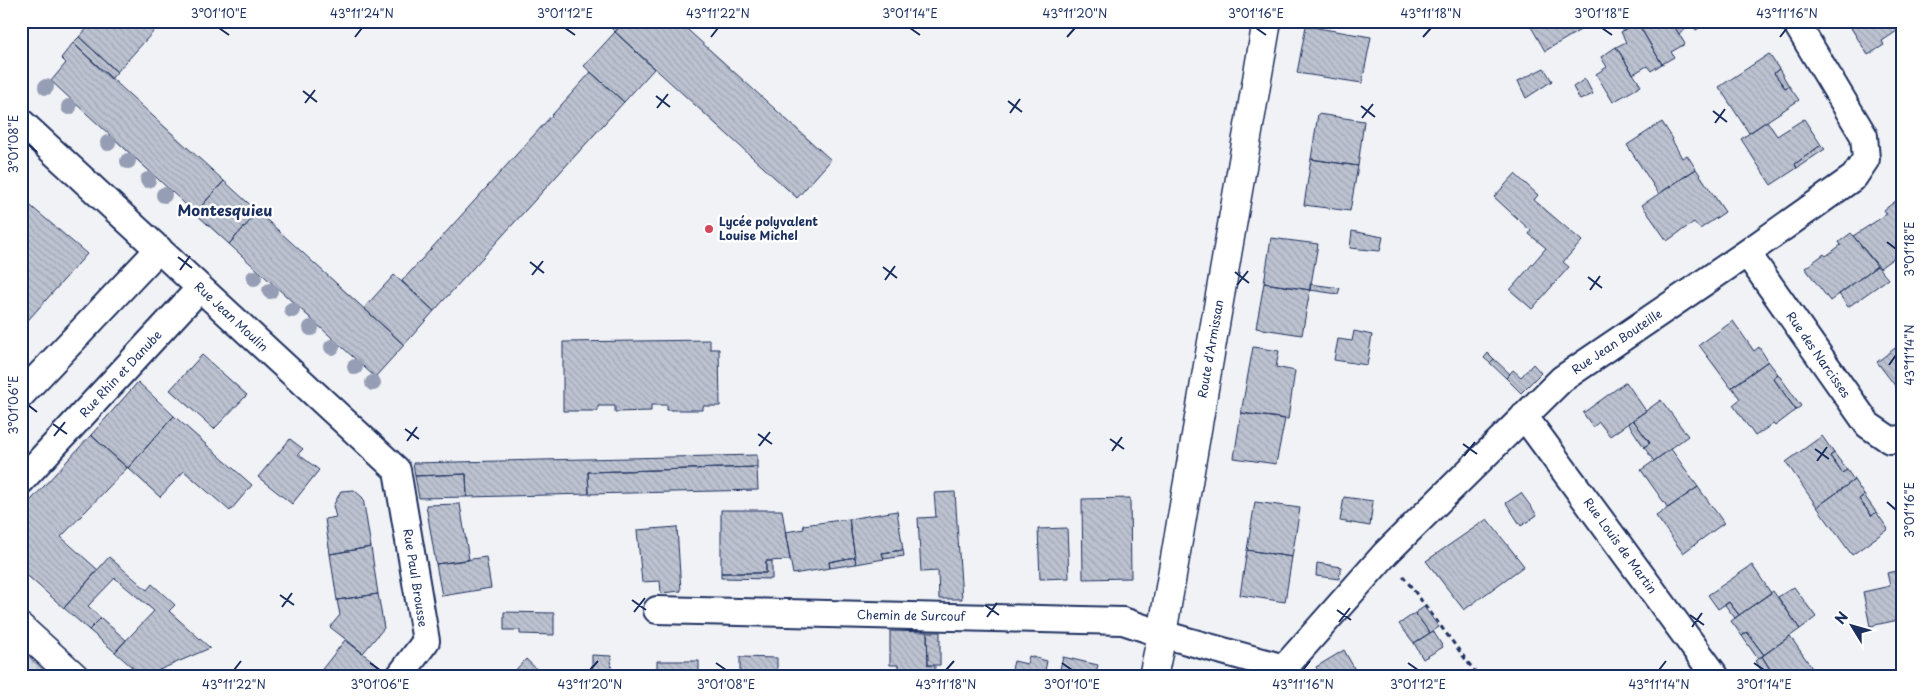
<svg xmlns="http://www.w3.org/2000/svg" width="1924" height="698" viewBox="0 0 1924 698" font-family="'Playpen Sans',sans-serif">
<defs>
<pattern id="grass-dots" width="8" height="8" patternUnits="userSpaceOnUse" patternTransform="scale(1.25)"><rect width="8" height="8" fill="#d2d6df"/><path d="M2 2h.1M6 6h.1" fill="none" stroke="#b4b8c2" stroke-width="1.8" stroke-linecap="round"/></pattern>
<pattern id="building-back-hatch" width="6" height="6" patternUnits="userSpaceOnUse" patternTransform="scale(1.25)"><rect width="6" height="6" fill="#bcc2d0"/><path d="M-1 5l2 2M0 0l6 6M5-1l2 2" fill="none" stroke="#a1a7b5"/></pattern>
</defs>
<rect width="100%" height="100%" fill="#f1f2f5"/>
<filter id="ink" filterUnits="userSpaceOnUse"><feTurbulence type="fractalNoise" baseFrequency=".02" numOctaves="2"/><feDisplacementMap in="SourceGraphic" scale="10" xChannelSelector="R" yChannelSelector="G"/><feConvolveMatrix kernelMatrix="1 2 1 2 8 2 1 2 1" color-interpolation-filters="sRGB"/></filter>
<g filter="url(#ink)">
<path fill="url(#grass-dots)" stroke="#76829e" d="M21,652L25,654L51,677H21Z"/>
<path fill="url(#building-back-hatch)" stroke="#1b2f5e" d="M94,21H163L117,72L79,37Z
M604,21H625L615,32Z
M625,21H678L831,160L797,198L615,32Z
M1536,21H1577L1582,29L1545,51L1530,25Z
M1671,21L1685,44L1671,52L1674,57L1662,64L1637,22Z
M1671,21H1704L1706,24L1696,30L1692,25L1679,34Z
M1855,21H1903V27L1882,41L1884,45L1868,55L1851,28L1856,25Z
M1637,22L1662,64L1651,71L1647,66L1633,74L1616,47L1626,42L1621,32Z
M1306,26L1371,37L1362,83L1297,73Z
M615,32L654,69L624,102L584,66Z
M79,37L117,72L111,79L73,43Z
M73,43L224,181L195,213L51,81L66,63L61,58Z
M1616,47L1641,86L1613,102L1596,74L1607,67L1601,57Z
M1769,54L1779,69L1774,73L1785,88L1789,86L1799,100L1749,133L1719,87Z
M1544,68L1552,81L1526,98L1518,81Z
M1779,69L1789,86L1785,88L1774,73Z
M591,72L624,102L434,311L402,281Z
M1585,79L1593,94L1580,100L1573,87Z
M1318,114L1364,121L1358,166L1311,159Z
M1804,119L1821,145L1795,164L1797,168L1771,185L1741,139L1767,121L1777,136Z
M1662,122L1673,139L1672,140L1682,158L1687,155L1696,169L1659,194L1627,145Z
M1821,145L1825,149L1797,168L1795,164Z
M1311,159L1358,166L1350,211L1304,205Z
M1696,169L1725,212L1700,229L1694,222L1667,241L1642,205Z
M1515,174L1538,195L1534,200L1582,241L1563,262L1569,267L1532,309L1510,290L1546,248L1529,234L1531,231L1494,197Z
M224,181L258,212L229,244L195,213Z
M1897,200L1903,207V251L1880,268L1853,236L1887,214L1884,210Z
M26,202L87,254L21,328V205Z
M258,212L404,345L375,377L229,244Z
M1352,231L1383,237L1380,251L1350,248Z
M1851,233L1877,266L1830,301L1805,268L1824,254L1826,256L1841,245L1839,242Z
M1271,238L1318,244L1310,290L1264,283Z
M1877,266L1888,279L1848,307L1839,294Z
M394,275L434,311L404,345L364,308Z
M1264,283L1310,290L1302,335L1256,328Z
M1310,284L1340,288L1338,294L1310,290Z
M1733,321L1754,351L1759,347L1768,361L1731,388L1699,345Z
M1354,331L1372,335L1367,365L1334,360L1338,339L1352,341Z
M710,340V349H719L720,406H703V410H667V405H651V411L615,412V406H598V411H563V342Z
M1903,342V396L1877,362Z
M1253,347L1279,351L1276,367L1295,371L1288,419L1241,413Z
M1488,353L1494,359L1490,363L1484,358Z
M202,355L247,395L214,429L170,390Z
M1494,359L1510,374L1506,378L1490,363Z
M1768,361L1778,374L1773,378L1796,410L1775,426L1773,424L1755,436L1733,405L1740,399L1732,387Z
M1533,364L1541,373L1521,393L1506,378L1513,370L1521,377Z
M1778,374L1801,406L1796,410L1773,378Z
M138,382L174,416L128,468L91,435Z
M1626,382L1646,411L1610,436L1599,422L1593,427L1583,413Z
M1661,400L1688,436L1654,461L1644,447L1650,443L1633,420Z
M1241,413L1285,419L1276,464L1234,458Z
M174,416L252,485L230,511L184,471L160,497L128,468Z
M1633,420L1650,443L1644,447L1628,423Z
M91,435L127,468L61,537L98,570L64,608L21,570V511Z
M1822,436L1834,453L1830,456L1842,473L1847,470L1854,480L1817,507L1786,462Z
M290,439L303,449L298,454L319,470L292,504L258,477Z
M1671,449L1698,487L1668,508L1641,470Z
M1834,453L1847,470L1842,473L1830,456Z
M757,455V467L588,472L589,494L467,497L466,474L415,476L413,463Z
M757,467L758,490L589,494L588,472Z
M466,474L467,497L419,498L415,476Z
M1854,480L1864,495L1859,499L1872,516L1876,512L1888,529L1852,555L1817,507Z
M1698,487L1724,523L1683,553L1656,516Z
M354,490L363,498L371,547L330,554L325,519L336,517L333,506L341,491Z
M955,492L962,599H939L938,571L921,572L918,518L936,517L934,493Z
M1521,493L1537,515L1521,526L1506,503Z
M1864,495L1876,512L1872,516L1859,499Z
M1344,497L1373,501L1370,526L1340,521Z
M1130,498L1131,578L1083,579L1082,499Z
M1255,502L1300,508L1292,557L1247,550Z
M460,504L469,560L436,564L426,505Z
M721,510H782L790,560L766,561V573H721Z
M897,511L903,550L882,553L884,559L856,564L849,519Z
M849,519L855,557L829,562L830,568L793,574L785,532L804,529L803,525Z
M1487,519L1524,566L1464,610L1426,561Z
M677,527L681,591L661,593L660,581L642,582L637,530Z
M1067,528L1069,578L1040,579L1038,529Z
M371,547L378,594L337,600L330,554Z
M903,550L904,556L884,559L882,553Z
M1247,550L1292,557L1285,602L1240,595Z
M109,557L147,590L152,584L175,605L169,611L210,648L143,677L115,652L154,611L115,578L88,606L101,618L89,630L64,608Z
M486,557L491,588L442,596L436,564Z
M855,557L856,564L830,568L829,562Z
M766,561H772V579L721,578V573H766Z
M1317,563L1341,567L1339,579L1316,576Z
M1752,565L1771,593L1739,615L1729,602L1718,609L1708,595Z
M1903,570V619L1870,626L1863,592L1890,586L1887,573Z
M1794,587L1816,617L1800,629L1778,597Z
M1773,591L1800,629L1764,655L1747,632L1742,636L1731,621Z
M378,594L384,628L363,653L330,627L340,615L337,600Z
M1729,602L1739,615L1735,618L1725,605Z
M1424,607L1439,627L1430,633L1415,613Z
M504,612L554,613V635L520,634V630H504Z
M1415,613L1430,633L1414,643L1399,624Z
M101,618L126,640L115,652L89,630Z
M1903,619V636H1900L1897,620Z
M890,631L927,632L928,665L935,666V677H898V665H890Z
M1433,631L1443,647L1423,659L1414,643Z
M927,632H940V665H928Z
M1747,632L1764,655L1758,659L1742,636Z
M1790,636L1816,674L1812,677H1773L1774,676L1762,656Z
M345,640L378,665L368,677H316Z
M1344,650L1359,677H1321L1316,667Z
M592,655L611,656L612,677H592Z
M1029,656L1047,661L1045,671L1058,675V677H1010L1014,661L1027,664Z
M1762,656L1774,676L1773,677H1766L1755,661Z
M740,657L777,658V677H720V673H740Z
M1063,657L1098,665L1095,677H1058Z
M526,659L545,677H509Z
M657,661H699V677H657Z
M429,670L437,677H424Z
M1201,672L1219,677H1200Z"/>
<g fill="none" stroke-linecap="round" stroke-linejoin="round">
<defs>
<path id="street" d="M21,122L397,470L426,641L399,677
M1747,253L1868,425L1890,440L1903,439
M21,395L159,249
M1524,416L1716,677
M21,481L200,288
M657,610L1123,621L1162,634L1284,668L1290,677
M1284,668L1386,553L1562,379L1747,253L1854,177L1866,159L1864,136L1795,21"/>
<path id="secondary" d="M21,628L75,677
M1153,677L1162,634L1267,21"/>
</defs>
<use href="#street" stroke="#1b2f5e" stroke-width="30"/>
<use href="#secondary" stroke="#1b2f5e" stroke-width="31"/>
<path stroke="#1b2f5e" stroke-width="3" stroke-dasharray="5 4" stroke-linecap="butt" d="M1403,576L1479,677"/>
<use href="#street" stroke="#fff" stroke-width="26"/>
<use href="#secondary" stroke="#fff" stroke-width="28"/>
</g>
<g fill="#959eb4">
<circle cx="46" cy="87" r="8"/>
<circle cx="69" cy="107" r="8"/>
<circle cx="108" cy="143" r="8"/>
<circle cx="128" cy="161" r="8"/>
<circle cx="148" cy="180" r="8"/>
<circle cx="164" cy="195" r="8"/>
<circle cx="254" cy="278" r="8"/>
<circle cx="270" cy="291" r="8"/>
<circle cx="292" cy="310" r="8"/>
<circle cx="311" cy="328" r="8"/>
<circle cx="332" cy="347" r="8"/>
<circle cx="355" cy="367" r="8"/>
<circle cx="373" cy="383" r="8"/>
</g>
</g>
<path fill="none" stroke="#1b2f5e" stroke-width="2" d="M219,28L229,35M565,28L575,35M910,28L920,35M1256,28L1266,35M1602,28L1612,35M355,37L362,28M711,37L718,28M1067,37L1075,28M1423,37L1431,28M1780,37L1787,28M303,91L317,102M656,96L670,107M1008,101L1022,112M305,103L315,90M1361,106L1375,117M657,108L668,94M1713,111L1727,122M1010,113L1020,99M1362,118L1373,104M1715,123L1725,109M28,144L37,152M1887,242L1896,249M178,257L192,268M530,262L544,273M883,267L897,278M180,270L190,256M1235,272L1249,283M532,275L543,261M1588,277L1602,288M885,280L895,266M1237,285L1248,271M1590,290L1600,276M1889,365L1896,355M28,405L37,412M53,424L67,434M405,429L419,439M758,434L772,444M54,436L65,422M1110,439L1124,449M407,441L417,427M1463,444L1477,454M759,446L770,432M1815,449L1829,459M1112,451L1122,437M1464,456L1475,442M1817,461L1827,447M1887,502L1896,510M280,595L294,605M632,600L646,610M985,605L999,615M282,607L292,593M1337,610L1351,620M634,612L645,598M1690,615L1704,625M987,617L997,603M1339,622L1350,608M1692,627L1702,613M370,663L380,670M716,663L726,670M1062,663L1072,670M1408,663L1418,670M1754,663L1764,670M234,670L241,661M590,670L598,661M946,670L954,661M1303,670L1310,661M1659,670L1666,661"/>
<circle fill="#d1495b" stroke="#fff" stroke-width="2" cx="709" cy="229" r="5"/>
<g text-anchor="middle" stroke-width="5" stroke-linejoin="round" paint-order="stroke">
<g font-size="12" font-weight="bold" fill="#1b2f5e" stroke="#fff" text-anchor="start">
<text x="719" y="226">Lycée polyvalent<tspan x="719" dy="14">Louise Michel</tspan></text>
</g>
<g font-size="12" fill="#1b2f5e" stroke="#fff">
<text transform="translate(231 317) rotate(43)" y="4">Rue Jean Moulin</text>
<text transform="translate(1617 342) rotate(-34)" y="4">Rue Jean Bouteille</text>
<text transform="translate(1211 349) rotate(-80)" y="4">Route d'Armissan</text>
<text transform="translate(1818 355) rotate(55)" y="4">Rue des Narcisses</text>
<text transform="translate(121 374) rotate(-47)" y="4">Rue Rhin et Danube</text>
<text transform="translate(1620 546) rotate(54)" y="4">Rue Louis de Martin</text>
<text transform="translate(415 578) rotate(81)" y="4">Rue Paul Brousse</text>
<text transform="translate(911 616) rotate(1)" y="4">Chemin de Surcouf</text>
</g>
<g font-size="15" font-weight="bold" fill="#1b2f5e" stroke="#fff">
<text x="225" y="216">Montesquieu</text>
</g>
</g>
<rect width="1924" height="698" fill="none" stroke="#fff" stroke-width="55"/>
<g transform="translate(1852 626) rotate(307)" stroke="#ffffff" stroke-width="4" paint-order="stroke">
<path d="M0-4L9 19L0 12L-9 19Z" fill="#1b2f5e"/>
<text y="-8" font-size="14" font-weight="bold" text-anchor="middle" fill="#1b2f5e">N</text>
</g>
<rect x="28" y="28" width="1868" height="642" fill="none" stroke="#1b2f5e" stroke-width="2"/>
<g font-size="12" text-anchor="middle" fill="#1b2f5e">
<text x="219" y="18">3°01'10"E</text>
<text x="362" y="18">43°11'24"N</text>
<text x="565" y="18">3°01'12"E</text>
<text x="718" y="18">43°11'22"N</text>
<text x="910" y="18">3°01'14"E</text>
<text x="1075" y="18">43°11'20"N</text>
<text x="1256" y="18">3°01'16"E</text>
<text x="1431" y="18">43°11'18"N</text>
<text x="1602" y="18">3°01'18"E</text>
<text x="1787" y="18">43°11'16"N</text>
<text transform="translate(14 144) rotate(-90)" y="4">3°01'08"E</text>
<text transform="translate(1910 249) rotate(-90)" y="4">3°01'18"E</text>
<text transform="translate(1910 355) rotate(-90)" y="4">43°11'14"N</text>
<text transform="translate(14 405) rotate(-90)" y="4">3°01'06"E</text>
<text transform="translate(1910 510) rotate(-90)" y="4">3°01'16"E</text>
<text x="234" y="689">43°11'22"N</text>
<text x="380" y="689">3°01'06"E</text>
<text x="590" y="689">43°11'20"N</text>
<text x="726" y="689">3°01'08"E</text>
<text x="946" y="689">43°11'18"N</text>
<text x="1072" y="689">3°01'10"E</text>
<text x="1303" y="689">43°11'16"N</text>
<text x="1418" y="689">3°01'12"E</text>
<text x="1659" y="689">43°11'14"N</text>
<text x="1764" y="689">3°01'14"E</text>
</g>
</svg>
